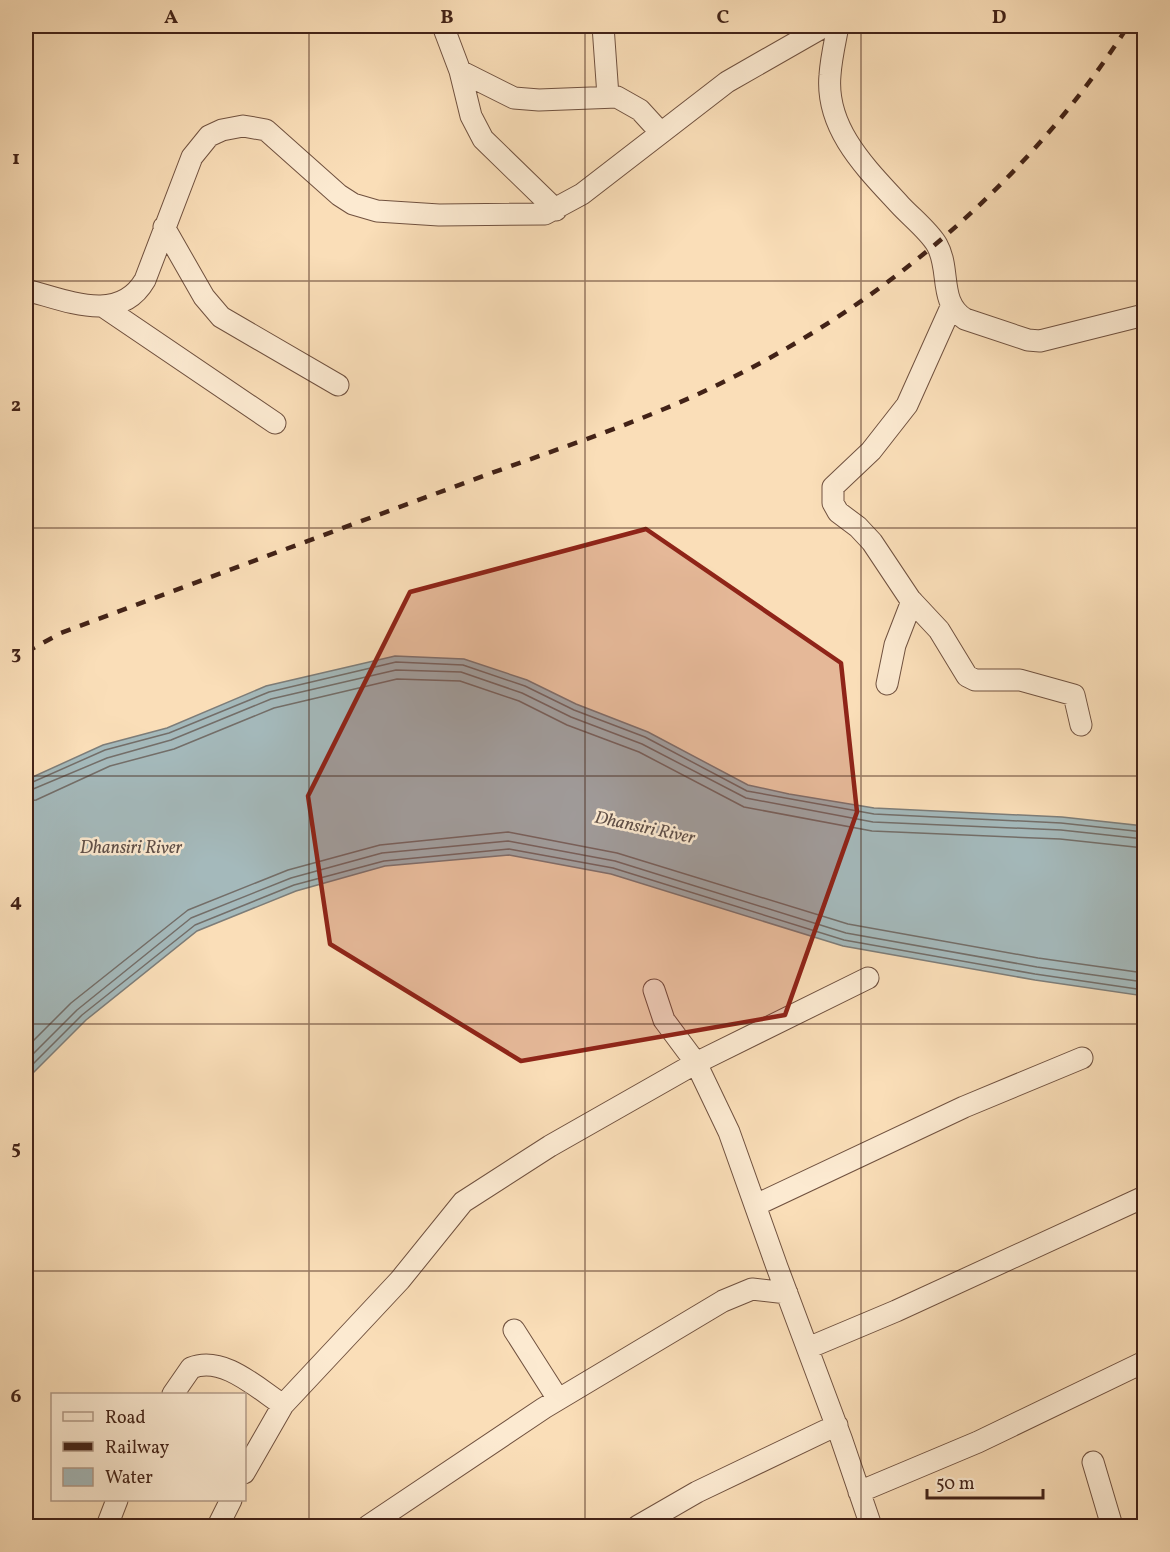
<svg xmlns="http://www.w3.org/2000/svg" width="1170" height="1552" viewBox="0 0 1170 1552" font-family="Vollkorn,serif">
<rect width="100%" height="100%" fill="#fadeb8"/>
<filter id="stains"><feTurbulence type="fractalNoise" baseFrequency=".00333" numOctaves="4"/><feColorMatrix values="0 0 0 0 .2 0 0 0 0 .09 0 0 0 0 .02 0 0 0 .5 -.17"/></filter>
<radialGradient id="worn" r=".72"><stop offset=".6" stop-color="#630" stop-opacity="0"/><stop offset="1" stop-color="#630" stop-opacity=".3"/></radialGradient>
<path fill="#a4b9bb" stroke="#7d7d79" stroke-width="1.5" d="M395,656L464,659L527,680L576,704L648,732L748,785L789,794L874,808L1062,817L1144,826V996L1035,980L843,946L611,874L509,855L385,866L296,891L197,931L86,1020L26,1080V780L103,745L167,728L266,686Z"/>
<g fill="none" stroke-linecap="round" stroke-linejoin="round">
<path stroke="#736e69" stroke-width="1.5" d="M26,785L105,750L169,733L269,692L396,662L463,665L525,686L574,710L645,737L747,791L874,814L1061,823L1144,832
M26,792L107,758L171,740L271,699L396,670L461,672L522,693L571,717L642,744L746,798L873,822L1061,830L1144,839
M26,801L36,800L110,766L174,749L274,708L397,679L460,681L519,701L567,725L639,752L744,807L872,831L1060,839L1144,848
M26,1048L71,1003L188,910L288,870L380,845L508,832L617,853L848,924L1038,958L1144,973
M26,1061L77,1010L191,918L291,878L382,853L508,841L615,861L846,933L1037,967L1144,982
M26,1071L82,1015L195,925L294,885L384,861L509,849L613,868L844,940L1035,974L1144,990"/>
<defs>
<path id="minor" d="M443,26L460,71L471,116L483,139L556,210
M603,26L608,96
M838,26C835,42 831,59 830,75C825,129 867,169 900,205C911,217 929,231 937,245C951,270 938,302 965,319L1028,340L1040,341L1144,315
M460,71L514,98L539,100L617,97L640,110L661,133
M164,227L204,297L221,317L338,385
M26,290C66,300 119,325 145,280L192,157L209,136L222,130L243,126L266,130L339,195L353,204L377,211L439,215L545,214L582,194L727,82L825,26
M104,307L275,423
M951,307L907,405L871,451L833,487V503L838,512L858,527L872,542L910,599L939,630L967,676L975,680H1020L1074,695L1081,725
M887,684L895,645L912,601
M654,990L664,1020L696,1063L729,1132L777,1267L841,1438L871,1526
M756,1205L964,1107L1082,1058
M514,1330L558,1399
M808,1348L896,1311L1144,1197
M173,1394L191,1368C223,1355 257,1388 283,1405
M1093,1462L1112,1526
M244,1473L283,1405L400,1280L463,1202L550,1146L696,1063L868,978
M859,1492L978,1442L1144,1362
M107,1526L117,1500
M218,1526L231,1500
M368,1526L544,1408L723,1301L752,1289L787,1293
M638,1526L697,1492L837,1425"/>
</defs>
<use href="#minor" stroke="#70513f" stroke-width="23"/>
<use href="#minor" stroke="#fcead1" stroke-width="21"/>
<path stroke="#422217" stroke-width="4.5" stroke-dasharray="10 10" stroke-linecap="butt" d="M26,652L61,633C191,584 321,536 451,488C522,461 595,438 664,409C853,330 1018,198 1128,26"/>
</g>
<path fill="#8f2418" fill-opacity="0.2" stroke="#8f2418" stroke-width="4.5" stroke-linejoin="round" d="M646,529L841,663L857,812L785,1015L521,1061L330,944L308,796L410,592Z"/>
<path fill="none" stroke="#422217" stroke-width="1.5" stroke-opacity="0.55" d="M309,26V1526M585,26V1526M861,26V1526M26,281H1144M26,528H1144M26,776H1144M26,1024H1144M26,1271H1144"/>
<g text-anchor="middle" stroke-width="5" stroke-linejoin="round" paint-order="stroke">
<g font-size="18" font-style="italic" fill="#5f4f48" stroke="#fcead1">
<text transform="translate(645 827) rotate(12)" y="6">Dhansiri River</text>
<text x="131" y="853">Dhansiri River</text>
</g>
</g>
<rect width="1170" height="1552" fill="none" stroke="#fadeb8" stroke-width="66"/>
<rect x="51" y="1393" width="195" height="108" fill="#fcead1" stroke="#b29a87" stroke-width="1.5"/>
<rect x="63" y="1412" width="30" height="9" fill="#fcead1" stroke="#b29a87" stroke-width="1.5"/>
<text x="105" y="1423" font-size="18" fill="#422217">Road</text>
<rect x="63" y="1442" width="30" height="9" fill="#422217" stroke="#b29a87" stroke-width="1.5"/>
<text x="105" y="1453" font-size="18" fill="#422217">Railway</text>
<rect x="63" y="1468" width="30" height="18" fill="#a4b9bb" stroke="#b29a87" stroke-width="1.5"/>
<text x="105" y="1483" font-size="18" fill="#422217">Water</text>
<path d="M927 1489v9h116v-9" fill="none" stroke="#422217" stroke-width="3"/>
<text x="936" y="1489" font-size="18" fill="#422217" stroke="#fcead1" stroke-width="4.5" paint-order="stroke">50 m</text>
<rect x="33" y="33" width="1104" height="1486" fill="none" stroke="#422217" stroke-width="2"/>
<g font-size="20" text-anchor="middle" font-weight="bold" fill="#422217">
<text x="171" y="23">A</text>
<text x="447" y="23">B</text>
<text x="723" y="23">C</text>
<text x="999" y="23">D</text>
<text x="16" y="164">1</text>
<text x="16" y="411">2</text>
<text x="16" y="659">3</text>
<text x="16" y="907">4</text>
<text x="16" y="1154">5</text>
<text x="16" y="1402">6</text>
</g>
<rect width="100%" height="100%" filter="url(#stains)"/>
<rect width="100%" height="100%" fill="url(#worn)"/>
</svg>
